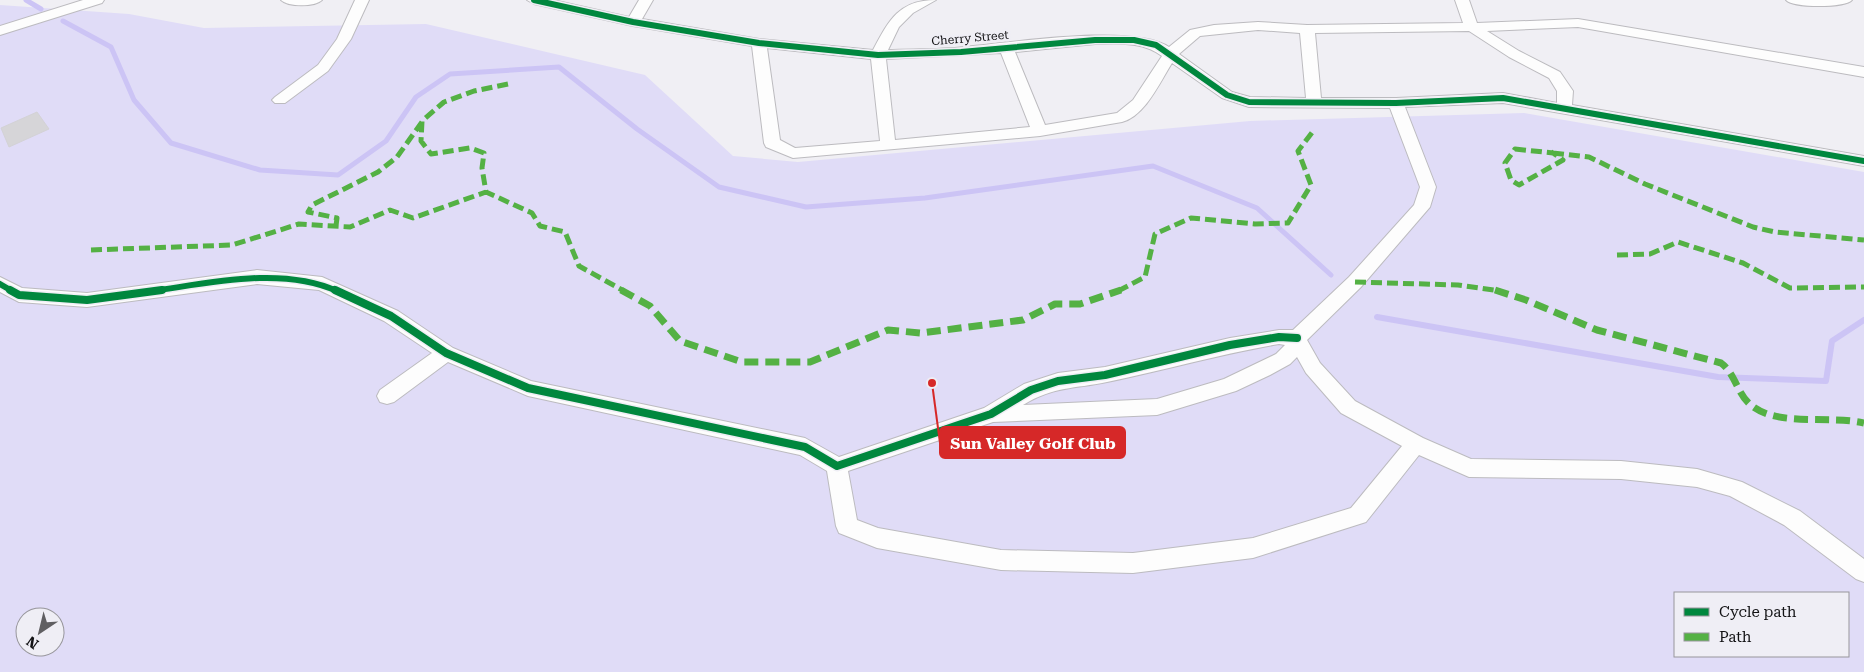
<svg xmlns="http://www.w3.org/2000/svg" width="1864" height="672" viewBox="0 0 1864 672" font-family="'Roboto Serif',serif">
<rect width="100%" height="100%" fill="#f0eff4"/>
<path fill="#e0dcf7" fill-rule="evenodd" d="M0,5L129,14L204,28L426,24L645,75L733,156L798,162L1250,121L1524,113L1864,172V672H0ZM1675,593H1848V656H1675ZM25,617H55V647H25Z"/>
<g fill="none" stroke-linecap="round" stroke-linejoin="round">
<path stroke="#ccc4f5" stroke-width="5" d="M26,0L41,9
M63,21L111,47L134,100L171,143L260,170L338,175L386,141L416,97L450,74L559,67L637,129L719,187L806,207L925,198L1153,166L1257,208L1331,275"/>
<path stroke="#ccc4f5" stroke-width="6" d="M1377,317L1718,377L1826,381L1832,341L1864,320"/>
</g>
<path fill="#d6d5d8" stroke="#d3d2d6" d="M37,112L49,129L9,147L1,128Z"/>
<g fill="none" stroke-linecap="round" stroke-linejoin="round">
<defs>
<path id="minor" d="M83,0H104L102,3L0,35V26Z
M281,0H322C315,7 288,7 281,0Z
M355,0H369L351,39L328,71L285,103H275L272,100L275,97L318,65L337,39Z
M527,0H553L629,17L639,0H653L642,19L759,39L873,50C889,20 899,0 936,0L913,13L899,27L888,50C913,49 939,50 964,47C1010,43 1134,23 1169,47L1190,30L1214,25L1258,22L1307,25L1463,23L1455,0H1469L1477,23L1578,19L1864,67V77L1578,27L1487,31L1519,51L1560,72L1573,91L1572,105L1864,156V166L1503,103L1405,107L1436,187L1430,207L1361,287L1307,340L1320,363L1355,401L1423,438L1471,459L1621,461L1697,469L1742,482L1800,511L1864,559V582L1856,579L1784,525L1730,496L1697,487L1621,479L1469,477L1419,455L1366,522L1253,558L1133,573L1001,570L877,548L839,533L836,526L827,471L800,455L528,396L448,362L394,402L387,404L380,402L377,396L380,390L432,353L384,321L319,290L257,284L87,307L19,302L0,292V277L22,288L87,293L257,270L322,277L398,311L453,348L531,381L805,438L839,457L984,408L1024,384L1058,373L1105,367L1230,338L1279,330H1293L1349,277L1414,205L1420,187L1390,108L1249,107L1222,98L1172,63C1160,82 1145,116 1122,122L1040,136L793,158L766,147L764,143L752,46L633,26L534,4ZM1258,30L1300,33L1306,98L1250,97L1232,92L1179,54L1200,36ZM1469,31L1509,57L1549,78L1557,91V103L1503,93L1396,98H1321L1315,33ZM1095,44C1119,44 1142,41 1162,56L1133,100L1117,113L1045,125L1015,52ZM767,48L871,59L880,141L795,148L780,140ZM1001,53L1030,127L895,140L886,59ZM1279,344L1285,345L1276,354L1224,379L1157,399L1023,405C1054,386 1074,389 1107,382C1165,370 1221,354 1279,344ZM1297,357L1306,373L1341,413L1402,446L1351,508L1253,538L1133,553L1001,550L878,528L857,520L848,471L993,422L1157,415L1236,391L1270,375L1290,364Z
M1786,0H1852C1845,8 1793,8 1786,0Z"/>
</defs>
<use href="#minor" stroke="#bcbbbf" stroke-width="2"/>
<use href="#minor" fill="#fdfdfd" fill-rule="evenodd"/>
<path stroke="#54b144" stroke-width="5" stroke-dasharray="11 5" stroke-linecap="butt" d="M508,84L474,91L444,102L422,121L421,141L431,154L470,148L484,153L482,168L486,192L532,213L540,226L565,232L579,266L624,291
M1515,149L1553,153L1563,160L1519,185L1511,180L1505,163Z
M1551,152L1553,153
M1553,153L1589,157L1645,184L1753,227L1775,232L1864,240
M336,226L337,218L308,212L312,205L378,172L397,157L422,122
M91,250L232,245L299,224L350,227L390,210L413,218L486,192
M1617,255L1650,254L1678,242L1743,263L1790,288L1864,287
M1355,282L1458,285L1500,291
M1118,291L1145,277L1155,234L1191,218L1255,224L1288,223L1311,185L1298,151L1314,130"/>
<path stroke="#54b144" stroke-width="7" stroke-dasharray="14 7" stroke-linecap="butt" d="M621,290L650,306L680,341L742,362H810L888,330L921,333L1023,320L1055,304H1080L1121,290
M1495,290L1526,300L1597,330L1721,363C1736,374 1737,395 1752,406C1779,427 1830,415 1864,423"/>
<defs>
<path id="cycleway-far1" d="M534,0L633,22L759,43L878,55L961,52L1095,40H1134L1156,45L1227,95L1249,102L1396,103L1503,98L1864,161
M0,284L12,291
M153,291C210,283 282,266 337,291"/>
<path id="cycleway" d="M10,290L19,295L87,300L162,290
M335,290L391,316L446,353L528,388L805,447L837,466L991,414L1031,390L1058,381L1105,375L1230,345L1279,337L1297,338"/>
</defs>
<use href="#cycleway-far1" stroke="#efeef5" stroke-width="9"/>
<use href="#cycleway" stroke="#efeef5" stroke-width="11"/>
<use href="#cycleway-far1" stroke="#00873e" stroke-width="6"/>
<use href="#cycleway" stroke="#00873e" stroke-width="8"/>
</g>
<g text-anchor="middle" stroke-width="5" stroke-linejoin="round" paint-order="stroke">
<g font-size="12" fill="#121214" stroke="#efeef5">
<text transform="translate(970 38) rotate(-5)" y="4">Cherry Street</text>
</g>
</g>
<path fill="none" stroke="#d62828" stroke-width="2" d="M932 383L940 443"/>
<circle fill="#d62828" stroke="#efeef5" stroke-width="2" cx="932" cy="383" r="5"/>
<rect fill="#d62828" stroke="#d62828" stroke-width="2" x="940" y="427" width="185" height="31" rx="5"/>
<g font-size="16" text-anchor="middle" font-weight="bold" fill="#fff">
<text x="1033" y="449">Sun Valley Golf Club</text>
</g>
<rect x="1674" y="592" width="175" height="65" fill="#efeef5" stroke="#97969b"/>
<rect x="1684" y="608" width="25" height="8" fill="#00873e" stroke="#97969b"/>
<text x="1719" y="617" font-size="15" fill="#121214">Cycle path</text>
<rect x="1684" y="633" width="25" height="8" fill="#54b144" stroke="#97969b"/>
<text x="1719" y="642" font-size="15" fill="#121214">Path</text>
<g transform="translate(40 632) rotate(215)"><circle r="24" fill="#efeef5" stroke="#97969b"/>
<path d="M0-4L9 19L0 12L-9 19Z" fill="#605f62"/>
<text y="-8" font-size="14" font-weight="bold" text-anchor="middle" fill="#121214">N</text>
</g>
</svg>
